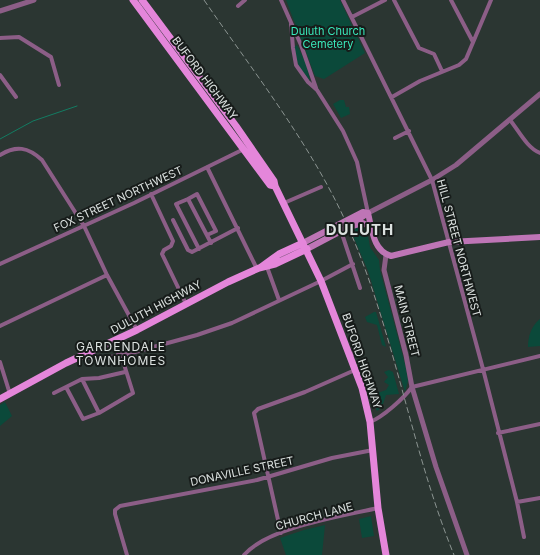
<svg xmlns="http://www.w3.org/2000/svg" width="540" height="555" viewBox="0 0 540 555" font-family="Inter,sans-serif">
<rect width="100%" height="100%" fill="#2b3632"/>
<path fill="#0b493a" d="M286,0H340L365,53L324,79L315,76Z
M297,45L307,65L310,81L298,65L294,47Z
M340,100H344L346,107H349L350,114L341,118L333,104Z
M360,226L367,230L370,247L379,260L380,270L406,368L408,381L405,392L368,271L351,231Z
M374,312H376L386,347L382,345L377,325L367,322L365,317Z
M540,319V346L528,347C528,337 531,326 540,319Z
M389,370L393,372L399,394L386,395L382,407L377,411L375,406L380,402L372,395L386,390L389,385L384,382L388,377L384,372Z
M5,402L12,416L0,426V405Z
M371,516L374,536L362,538L359,519Z
M325,525L322,555H286L280,538L304,530Z"/>
<g fill="none" stroke-linecap="round" stroke-linejoin="round">
<path stroke="#137c62" stroke-width="1" d="M0,139L33,121L77,106"/>
<path stroke="#8c5e87" stroke-width="4" d="M281,0L301,45L316,88
M343,0L432,180L483,369L517,502L524,537
M394,0L419,48L434,54L442,71
M451,0L473,42
M238,6L245,0
M352,17L385,0
M291,24L293,48L296,65L308,82L317,90L343,131L357,162L368,213
M0,38L19,37L51,57L59,85
M0,75L16,97
M392,97L420,81L459,65L466,59L491,0
M510,120C519,131 527,148 540,153
M395,138L409,131
M0,155C16,145 28,147 42,160L84,226L107,275L137,330
M207,167L257,269
M151,194L173,241L171,246L164,250L162,254L186,304
M188,199L176,204L199,249
M284,203L321,187
M173,220L188,250L192,252L238,228
M341,231L360,288
M207,235L216,231L197,194L188,199L211,243
M0,264L134,203L244,149
M267,267L279,300
M0,326L107,275
M118 355a3 3 0 1 1 6 0a3 3 0 1 1-6 0Z
M124,355L197,335L232,323L321,281L353,264
M85,356L93,359L118,356
M350,357L357,349
M0,362L10,394
M82,379L99,413
M66,387L83,419L99,413L133,393L122,358
M54,393L82,379L99,378L125,372
M370,422C383,417 404,398 412,387L540,356
M498,433L540,424
M517,502L540,498
M281,533L254,413L258,409L305,392L355,370
M127,555L115,514V510L120,506L257,480L332,458L373,450
M244,555C268,527 343,516 378,508"/>
<path stroke="#8c5e87" stroke-width="5" d="M0,11L34,0
M368,213L432,180L456,165L540,94
M386,255L384,270L406,355L412,387L436,467L467,555"/>
<path stroke="#be75b6" stroke-width="6" d="M368,213C372,229 373,251 391,256L449,242L540,237
M353,226L363,223L372,228
M303,243L363,212L368,213
M307,249L341,231L368,213"/>
<path stroke="#e486da" stroke-width="7" d="M133,0L270,185L275,186
M142,0L236,126L274,181L275,186L321,281L362,388L370,422L378,508L386,555
M261,267L279,254L303,243
M0,399L66,363L137,330L228,282L259,268L275,264L307,249"/>
<path stroke="#8c9592" stroke-width="1" stroke-dasharray="6 3" stroke-linecap="butt" d="M204,0C255,74 313,147 349,229C395,334 411,449 454,555"/>
</g>
<g text-anchor="middle" stroke-width="4" stroke-linejoin="round" paint-order="stroke">
<g font-size="11" fill="#39eabc" stroke="#171c1a">
<text x="328" y="35">Duluth Church<tspan x="328" dy="13">Cemetery</tspan></text>
</g>
<g font-size="11" fill="#dce2e0" stroke="#171c1a">
<text transform="translate(205 78) rotate(53)" y="4">BUFORD HIGHWAY</text>
<text transform="translate(118 199) rotate(-25)" y="4">FOX STREET NORTHWEST</text>
<text transform="translate(459 248) rotate(75)" y="4">HILL STREET NORTHWEST</text>
<text transform="translate(156 307) rotate(-28)" y="4">DULUTH HIGHWAY</text>
<text transform="translate(407 321) rotate(76)" y="4">MAIN STREET</text>
<text transform="translate(362 361) rotate(71)" y="4">BUFORD HIGHWAY</text>
<text transform="translate(242 471) rotate(-12)" y="4">DONAVILLE STREET</text>
<text transform="translate(314 516) rotate(-15)" y="4">CHURCH LANE</text>
</g>
<g font-size="12" letter-spacing="1" fill="#dce2e0" stroke="#171c1a">
<text x="121" y="351">GARDENDALE<tspan x="121" dy="14">TOWNHOMES</tspan></text>
</g>
<g font-size="15" font-weight="bold" letter-spacing="1" fill="#dce2e0" stroke="#171c1a">
<text x="360" y="235">DULUTH</text>
</g>
</g>
</svg>
